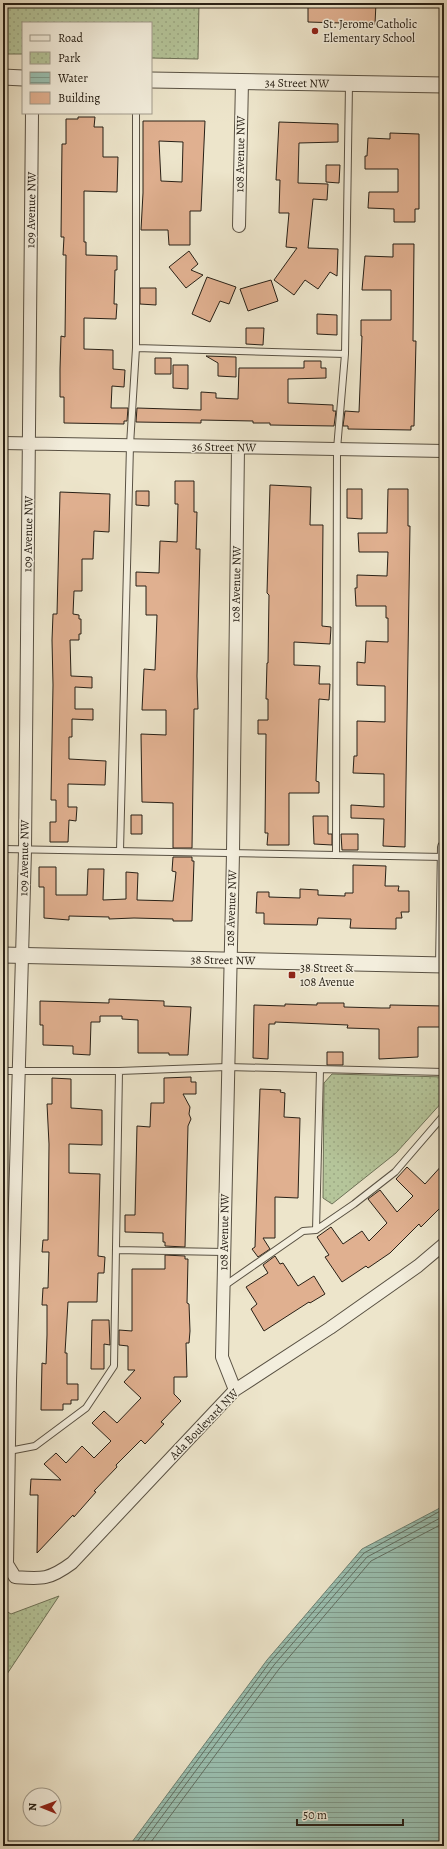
<svg xmlns="http://www.w3.org/2000/svg" width="447" height="1849" viewBox="0 0 447 1849" font-family="Alegreya,serif">
<defs>
<pattern id="park-dots" width="8" height="8" patternUnits="userSpaceOnUse"><rect width="8" height="8" fill="#b5c59a"/><path d="M2 2h.1M6 6h.1" fill="none" stroke="#9ca984" stroke-width="1.8" stroke-linecap="round"/></pattern>
<pattern id="water-rules" width="6" height="5" patternUnits="userSpaceOnUse"><rect width="6" height="5" fill="#9ac0b1"/><path d="M0 2.5h6" fill="none" stroke="#7e9c8f"/></pattern>
</defs>
<rect width="100%" height="100%" fill="#ede5cb"/>
<filter id="stains"><feTurbulence type="fractalNoise" baseFrequency=".005" numOctaves="4"/><feColorMatrix values="0 0 0 0 .2 0 0 0 0 .09 0 0 0 0 .02 0 0 0 .5 -.17"/></filter>
<radialGradient id="worn" r=".72"><stop offset=".6" stop-color="#630" stop-opacity="0"/><stop offset="1" stop-color="#630" stop-opacity=".3"/></radialGradient>
<path fill="url(#park-dots)" stroke="#6e7258" d="M3,3H199L198,59L151,58V23H23V54H3Z
M332,1074L444,1077V1100L396,1153L332,1204L323,1198L324,1083Z
M59,1596L3,1680V1609L11,1614Z"/>
<path fill="url(#water-rules)" stroke="#6c8073" d="M444,1504V1846H129L267,1660L362,1549L438,1509Z"/>
<g fill="none" stroke-linecap="round" stroke-linejoin="round">
<path stroke="#617064" stroke-width="1" d="M134,1846L270,1662L364,1553L444,1509
M140,1846L274,1665L367,1557L444,1516
M148,1846L279,1669L371,1561L444,1523"/>
</g>
<path fill="#e0b090" stroke="#282016" fill-rule="evenodd" d="M308,3H376L375,24L308,22Z
M78,117H95L94,127H103V157H118L117,192L84,191V242H86V255L117,256V270H115L114,304H117L116,319L84,318V349L113,350V369L125,370L124,387L112,386L111,408H128L127,421H124V424L64,423V397H60V369L61,336L65,337L66,255H63L64,237H61L62,144H66V119H78Z
M143,121H205L201,211H190V245H169L168,230H141L143,193ZM159,141L183,142L182,182L161,181Z
M279,122L338,124V142L299,143L298,183L328,184L327,200L313,199L308,248L338,249L337,276L330,272L318,289L305,280L294,295L274,280L297,248L286,247L289,213H279L280,180H276Z
M390,133L419,134V209H415V222H394V209L368,208L369,192H398V169H365V156H367L368,138L390,139Z
M326,165H340L339,183L326,182Z
M393,244H414L413,341H416L414,426H411V430L348,429V426H343L345,411L359,412L362,336H361V320H391V290H362L365,256L393,257Z
M189,251L198,264L191,270L203,275L186,288L169,267Z
M207,277L236,287L229,304L220,301L210,322L192,314Z
M271,280L278,301L248,311L240,289Z
M140,288H156V305L140,304Z
M317,314L337,315V335L317,334Z
M246,328H264L263,345L246,344Z
M206,356L236,357V377L218,376V363Z
M155,358H171V374H155Z
M304,361H321V368H326V378L288,379V403L333,405V411H336L334,426L270,425V423H253V421L201,420V423L136,422L137,408L201,410V392L216,393V398L238,399L239,368H304Z
M173,365H188V389L173,388Z
M175,481H194V512H197L196,549H200L197,676L198,709H194L192,848H173V803L142,802L141,734L166,735V710H142L144,669L155,670L157,615H146V586H136V572L159,573L160,541L177,542L178,504H175Z
M270,485L311,487L310,525H323L322,626L331,627L330,644L294,642V665L320,666L319,684H330L329,700L319,699L316,781L319,782V793H289V845H267L268,833H265L266,734H258V720H268V699H266L267,663H268L269,595L267,593Z
M347,489H362V519L347,518Z
M388,489H408V526H410L405,847L383,846L384,819L351,818V805L384,807V774L353,773L354,756H357V721L385,722V686L357,685V662L365,663L366,641L388,642V618H386V606H356L355,588H357V575L387,576L388,552H359L358,533H387Z
M136,491H149V506L136,505Z
M60,492L110,494L109,532L94,531L93,559H82V591H74L73,614L79,615V619H81V634H79V640H70L71,676L92,677V688L75,687V709H93V720L72,719V737H69V759L106,761L105,785L68,784V807H77L76,821L69,820L68,842H50V822H56V800H51L53,685L52,640L53,614H57Z
M131,815H142V834H131Z
M313,816H328V834H332V845L314,844Z
M341,834H358V850H342Z
M173,857H192V861H194L192,921H173V919L134,918L109,919V917L69,916V920L44,918V887H39V867H56V895H87L88,869H104L103,900L126,899V872L138,873L137,900L173,901L176,872L172,871Z
M353,865L386,866L385,886H399L398,891H409V912H401L402,918H396V929L350,928L351,919L318,918L317,925L264,924V913H256L257,892H269V897L300,898V889L318,890V895L345,896V893H353Z
M109,999L164,1001V1006L191,1007L188,1055H169V1053H138V1020L122,1019V1016H100V1022H91L90,1055L73,1054V1046L43,1045V1025H40V1001L109,1003Z
M317,1003H344V1007L381,1008H390V1005L444,1006V1027H418V1057L379,1059V1029L347,1028L348,1025L275,1022V1024H269L268,1059L253,1058L254,1005L285,1006V1004L317,1005Z
M327,1052H343V1065H327Z
M191,1077V1082H196V1094H183L190,1107L189,1114L191,1119L188,1126L185,1247L165,1246V1242H163V1233L125,1232V1215H135L137,1126L150,1127L151,1103H164V1078Z
M52,1078L71,1079V1108L102,1110V1145L69,1144V1173L100,1174L98,1256L105,1257L104,1273H98L97,1302H68L65,1353H67V1384H78V1400H71V1404H63V1410H41L42,1363L46,1364L47,1335V1305H42L43,1288H48L49,1252H42L43,1240H48L49,1144L47,1104H52Z
M260,1089L281,1090L280,1092L285,1093L284,1117L300,1118L298,1198L275,1197V1238H263L270,1249L258,1257L252,1249L255,1247Z
M444,1163V1204L421,1227L419,1224L390,1253L368,1268L366,1266L342,1282L325,1257L329,1255L317,1237L331,1227L343,1244L362,1231L369,1241L387,1223L368,1199L380,1190L397,1212L413,1196L396,1179L407,1167L425,1184Z
M165,1255L185,1256V1259H188L187,1303L189,1304L190,1331L189,1343H186L187,1377H174V1394L181,1401L161,1422L164,1424L145,1444L141,1440L116,1465L117,1467L94,1491L96,1492L74,1517L73,1515L37,1553L38,1495H30L31,1479L61,1480L44,1464L56,1453L66,1463L82,1446L94,1458L111,1441L92,1423L104,1411L117,1423L141,1398L124,1382L135,1370H128V1346L119,1345V1330L132,1331V1269H165Z
M275,1256L280,1264L283,1263L298,1286L314,1276L325,1294L310,1303L309,1302L264,1331L251,1309L257,1304L246,1287L268,1273L263,1265Z
M92,1320H109L110,1345L104,1344V1369H91Z"/>
<g fill="none" stroke-linecap="round" stroke-linejoin="round">
<defs>
<path id="service" d="M136,348L345,354
M3,849L444,857
M120,851L130,445L136,348V113
M336,855L337,449L345,354L349,84
M3,1071H119L227,1067L444,1072
M316,1230L320,1070
M116,1250L224,1252
M224,1286L303,1231L316,1230L354,1204L395,1172L444,1115
M9,1451L35,1446L86,1408L114,1366L119,1071"/>
<path id="minor" d="M32,113L25,850L10,1381L7,1564L15,1577C42,1579 49,1580 72,1563L235,1390L330,1328L418,1266L444,1244
M239,226L242,81
M3,443L444,451
M442,965L444,847
M235,1390L222,1357L233,853L238,447"/>
<path id="tertiary" d="M3,77L23,78
M151,80L444,85
M3,955L444,965"/>
</defs>
<use href="#service" stroke="#595143" stroke-width="8"/>
<use href="#minor" stroke="#595143" stroke-width="14"/>
<use href="#tertiary" stroke="#595143" stroke-width="17"/>
<use href="#service" stroke="#f3eedd" stroke-width="6"/>
<use href="#minor" stroke="#f3eedd" stroke-width="12"/>
<use href="#tertiary" stroke="#f3eedd" stroke-width="15"/>
</g>
<g fill="#8f2418" stroke="#f3eedd" stroke-width="1.5">
<circle cx="315" cy="31" r="4"/>
<rect x="288" y="971" width="8" height="8" rx="2"/>
</g>
<g text-anchor="middle" stroke-width="3" stroke-linejoin="round" paint-order="stroke">
<g font-size="12" fill="#282016" stroke="#f3eedd" text-anchor="start">
<text x="323" y="28">St. Jerome Catholic<tspan x="323" dy="14">Elementary School</tspan></text>
<text x="300" y="972">38 Street &amp;<tspan x="300" dy="14">108 Avenue</tspan></text>
</g>
<g font-size="12" fill="#282016" stroke="#f3eedd">
<text transform="translate(297 83) rotate(1)" y="4">34 Street NW</text>
<text transform="translate(240 154) rotate(-89)" y="4">108 Avenue NW</text>
<text transform="translate(31 210) rotate(-89)" y="4">109 Avenue NW</text>
<text transform="translate(224 447) rotate(1)" y="4">36 Street NW</text>
<text transform="translate(28 534) rotate(-89)" y="4">109 Avenue NW</text>
<text transform="translate(236 584) rotate(-89)" y="4">108 Avenue NW</text>
<text transform="translate(24 858) rotate(-89)" y="4">109 Avenue NW</text>
<text transform="translate(231 908) rotate(-88)" y="4">108 Avenue NW</text>
<text transform="translate(223 960) rotate(1)" y="4">38 Street NW</text>
<text transform="translate(224 1232) rotate(-89)" y="4">108 Avenue NW</text>
<text transform="translate(204 1424) rotate(-46)" y="4">Ada Boulevard NW</text>
</g>
</g>
<rect width="447" height="1849" fill="none" stroke="#ede5cb" stroke-width="16"/>
<rect x="4" y="4" width="439" height="1841" fill="none" stroke="#282016" stroke-width="2"/>
<rect x="8" y="8" width="431" height="1833" fill="none" stroke="#282016"/>
<rect x="22" y="22" width="130" height="92" fill="#f3eedd" stroke="#a29c8d"/>
<rect x="30" y="35" width="20" height="6" fill="#f3eedd" stroke="#a29c8d"/>
<text x="58" y="42" font-size="12" fill="#282016">Road</text>
<rect x="30" y="52" width="20" height="12" fill="url(#park-dots)" stroke="#a29c8d"/>
<text x="58" y="62" font-size="12" fill="#282016">Park</text>
<rect x="30" y="72" width="20" height="12" fill="url(#water-rules)" stroke="#a29c8d"/>
<text x="58" y="82" font-size="12" fill="#282016">Water</text>
<rect x="30" y="92" width="20" height="12" fill="#e0b090" stroke="#a29c8d"/>
<text x="58" y="102" font-size="12" fill="#282016">Building</text>
<g transform="translate(42 1807) rotate(271)"><circle r="19" fill="#f3eedd" stroke="#a29c8d"/>
<path d="M0-3L7 15L0 10L-7 15Z" fill="#8f2418"/>
<text y="-6" font-size="11" font-weight="bold" text-anchor="middle" fill="#282016">N</text>
</g>
<path d="M297 1819v6h106v-6" fill="none" stroke="#282016" stroke-width="2"/>
<text x="303" y="1819" font-size="12" fill="#282016" stroke="#f3eedd" stroke-width="3" paint-order="stroke">50 m</text>
<rect width="100%" height="100%" filter="url(#stains)"/>
<rect width="100%" height="100%" fill="url(#worn)"/>
</svg>
